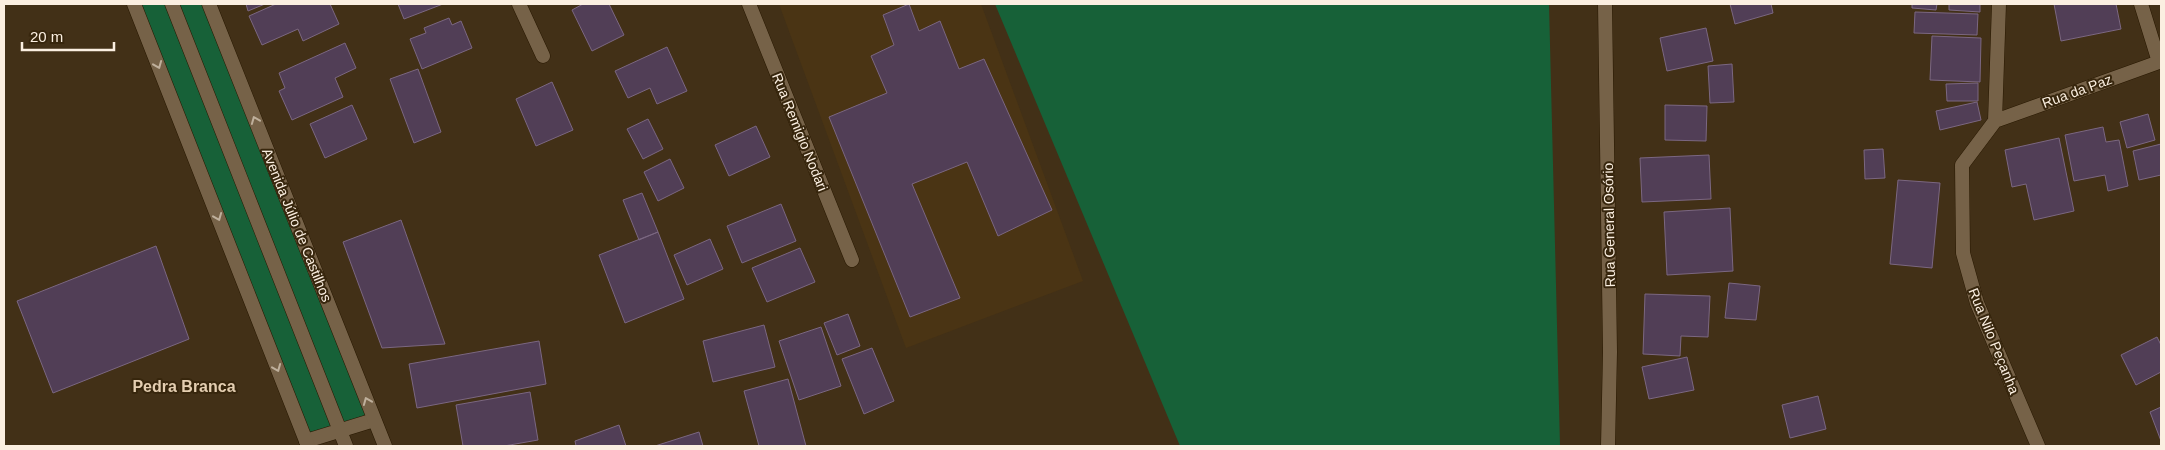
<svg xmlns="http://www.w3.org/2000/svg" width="2165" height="450" viewBox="0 0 2165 450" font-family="Helvetica,sans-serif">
<rect width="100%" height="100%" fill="#423017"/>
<path fill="#4a3414" d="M779,4H981L1083,281L906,348Z"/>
<path fill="#176138" d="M134,4H209L374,420L306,441Z
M995,4H1549L1560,446H1180Z"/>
<path fill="#513e56" stroke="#7b6781" d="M246,4H265L248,11Z
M276,4H330L339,24L303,41L298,29L262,45L249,16Z
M398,4H443L404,19Z
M583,4H609L624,35L592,51L572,10Z
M909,4L919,31L940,21L959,69L984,59L1052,210L998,236L967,162L912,184L960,298L910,317L829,117L887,93L871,56L894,45L883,15Z
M1730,4H1771L1773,13L1735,24Z
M1912,4H1937L1936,10L1912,8Z
M1949,4H1980V12L1949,10Z
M2054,4H2116L2121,29L2061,41Z
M1915,12L1978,14L1977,35L1914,33Z
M449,18L452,25L461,21L472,48L422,69L410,39L426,33L424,28Z
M1706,28L1713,61L1667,71L1660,38Z
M1932,36L1981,38L1980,82L1930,80Z
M345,43L356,68L335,78L343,97L292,120L279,91L285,88L279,73Z
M667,47L687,91L657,104L650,88L628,98L615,71Z
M1732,64L1734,102L1710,103L1708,66Z
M418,69L441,132L414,143L390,79Z
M552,82L573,130L536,146L516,99Z
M1978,83V101H1947L1946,84Z
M1977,102L1981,120L1940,130L1936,111Z
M352,105L367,139L325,158L310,124Z
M1665,105L1707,106L1706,141L1665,140Z
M2148,114L2155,140L2127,148L2120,122Z
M648,119L663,149L643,159L627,129Z
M756,126L770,157L729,176L715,145Z
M2103,127L2106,142L2119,140L2128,186L2108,191L2105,175L2074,181L2065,135Z
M2059,138L2074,211L2034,220L2026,184L2012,187L2005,150Z
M2161,144V175L2139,180L2133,151Z
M1883,149L1885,178L1865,179L1864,150Z
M1709,155L1711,199L1642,202L1640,158Z
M670,159L684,188L658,201L644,172Z
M1898,180L1940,183L1932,268L1890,264Z
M642,193L658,232L639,240L623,200Z
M781,204L796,241L742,263L727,226Z
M1730,208L1733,271L1667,275L1664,212Z
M401,220L445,344L382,348L343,242Z
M658,232L684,299L625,323L599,255Z
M710,239L723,269L687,285L674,255Z
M156,246L189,339L53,393L17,301Z
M800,248L815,282L767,302L752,268Z
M1729,283L1760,286L1756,320L1725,318Z
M1645,294L1710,296L1708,337L1681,336L1680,356L1643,354Z
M848,314L860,346L837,355L824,323Z
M764,325L775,367L713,382L703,341Z
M821,327L841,386L799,400L779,341Z
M2157,337L2161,345V372L2136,385L2121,355Z
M539,341L546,384L417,408L409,364Z
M872,348L894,401L864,414L842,359Z
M1687,357L1694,390L1649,399L1642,367Z
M788,379L806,446H759L744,391Z
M530,392L538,440L504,446H463L456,405Z
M1818,396L1826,429L1790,438L1782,405Z
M2161,407V441L2150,412Z
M619,425L626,446H576L575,441Z
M699,432L703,446H655Z"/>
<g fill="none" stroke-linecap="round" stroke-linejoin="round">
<defs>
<path id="pedestrian" d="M172,4L346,446
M306,441L374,420"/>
<path id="minor" d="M519,4L543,56
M749,4L852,260
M1999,4L1995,121L1962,165L1963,253L1977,303L2038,446
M1995,121L2159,62L2141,4"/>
<path id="tertiary" d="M1605,4L1610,352L1608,446"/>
<path id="secondary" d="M134,4L308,446
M209,4L385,446"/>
</defs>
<use href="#pedestrian" stroke="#281801" stroke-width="15"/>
<use href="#minor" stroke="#281801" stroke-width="15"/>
<use href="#tertiary" stroke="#281801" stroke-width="15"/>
<use href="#secondary" stroke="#281801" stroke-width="15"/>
<use href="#pedestrian" stroke="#766248" stroke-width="14"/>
<use href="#minor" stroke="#766248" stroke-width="14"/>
<use href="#tertiary" stroke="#766248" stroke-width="14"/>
<use href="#secondary" stroke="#766248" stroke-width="14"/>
</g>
<defs><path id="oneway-chevron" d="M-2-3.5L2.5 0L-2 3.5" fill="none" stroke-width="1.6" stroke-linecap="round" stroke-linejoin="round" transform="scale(1.25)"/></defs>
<g stroke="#bfb09c">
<use href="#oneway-chevron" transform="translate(158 65) rotate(68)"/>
<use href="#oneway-chevron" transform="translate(255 120) rotate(-112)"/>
<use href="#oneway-chevron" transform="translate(218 217) rotate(68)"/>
<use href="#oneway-chevron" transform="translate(277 368) rotate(68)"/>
<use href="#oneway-chevron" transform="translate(367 401) rotate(-112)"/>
</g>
<g text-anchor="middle" stroke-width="4" stroke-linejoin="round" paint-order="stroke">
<g font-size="14" fill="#fbefe1" stroke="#37260d">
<text transform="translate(2077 91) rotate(-20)" y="5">Rua da Paz</text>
<text transform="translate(800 132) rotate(68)" y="5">Rua Remigio Nodari</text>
<text transform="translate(297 225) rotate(68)" y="5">Avenida Júlio de Castilhos</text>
<text transform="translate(1609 225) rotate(-91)" y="5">Rua General Osório</text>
<text transform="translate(1994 341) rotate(68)" y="5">Rua Nilo Peçanha</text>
</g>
<g font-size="16" font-weight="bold" fill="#e4ceb1" stroke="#37260d">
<text x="184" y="392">Pedra Branca</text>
</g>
</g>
<rect width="2165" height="450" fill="none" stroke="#fbefe1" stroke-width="10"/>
<path d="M22 42v8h92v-8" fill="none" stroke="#fbefe1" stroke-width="2.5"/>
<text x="30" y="42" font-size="15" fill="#fbefe1" stroke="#37260d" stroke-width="4" paint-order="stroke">20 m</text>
</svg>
